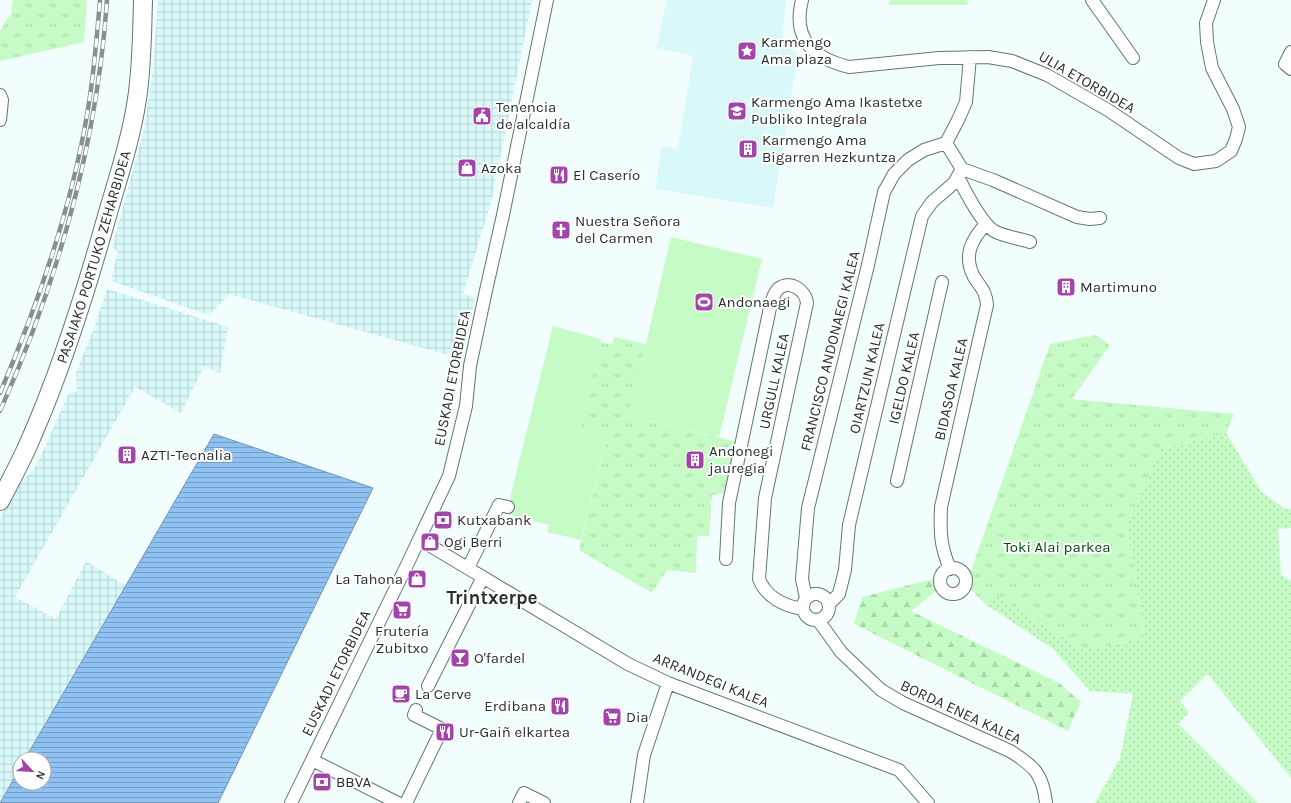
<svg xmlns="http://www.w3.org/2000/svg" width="1291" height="803" viewBox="0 0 1291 803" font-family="Karla,sans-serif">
<defs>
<pattern id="industrial-grid" width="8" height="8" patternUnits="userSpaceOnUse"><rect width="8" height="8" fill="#d9f8f8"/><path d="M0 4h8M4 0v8" fill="none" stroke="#bad5d5"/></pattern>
<pattern id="grass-dots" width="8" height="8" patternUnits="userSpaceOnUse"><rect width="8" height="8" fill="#c6fbc5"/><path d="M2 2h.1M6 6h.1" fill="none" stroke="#aad7aa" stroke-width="1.8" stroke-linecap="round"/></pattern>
<pattern id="forest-firs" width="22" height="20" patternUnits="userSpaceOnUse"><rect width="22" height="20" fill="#c6fbc5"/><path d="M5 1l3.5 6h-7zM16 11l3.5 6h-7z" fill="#aad7aa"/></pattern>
<pattern id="park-tufts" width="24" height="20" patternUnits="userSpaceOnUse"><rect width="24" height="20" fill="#c6fbc5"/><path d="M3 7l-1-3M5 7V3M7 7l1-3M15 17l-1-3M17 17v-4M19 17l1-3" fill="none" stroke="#aad7aa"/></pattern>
<pattern id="water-rules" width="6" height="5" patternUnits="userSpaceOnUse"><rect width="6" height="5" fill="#8fc2f3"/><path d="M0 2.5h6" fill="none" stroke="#759ec5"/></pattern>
</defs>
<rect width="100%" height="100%" fill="#f2fefe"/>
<path fill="#d9f8f8" d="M667,0H786L782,43L798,54L773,208L655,189L662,146L678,149L693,56L656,48Z"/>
<path fill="url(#industrial-grid)" d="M158,0H532L491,202L463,294L475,297L463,357L452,356L229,294L209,315L111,281L118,251L112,248L144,129L153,69Z
M107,289L228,327L220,373L204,366L181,413L135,387L15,597L56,619L86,561L126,586L25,759H20V768L0,802V518L15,490L36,466L69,393L77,391L76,373L94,328Z"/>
<path fill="url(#grass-dots)" d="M1226,433L1261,491L1285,509H1291V528L1278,529L1281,575L1291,581V778L1208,674L1180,701L1189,712L1178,724L1258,803H1095L1120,758L1133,694L1090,691L1053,649L985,604L994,594L1083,650L1145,638L1127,524L1161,449Z"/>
<path fill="url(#forest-firs)" d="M941,577L936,591L911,611L1059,683L1081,702L1068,731L854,624L862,597Z"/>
<path fill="url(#park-tufts)" d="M13,0H87L84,42L0,61V31L11,13Z
M1096,335L1110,345L1072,399L1234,414L1226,433L1161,449L1127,524L1145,638L1083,650L994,594L985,604L955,573L971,571L1050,344Z
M614,337L646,344L629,416L742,443L731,492L712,495L709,536H697L696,573L667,570L652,593L579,550L607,437L580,430L600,342L612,345Z"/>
<path fill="#c6fbc5" d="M889,0H967L968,5H889Z
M671,237L762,259L719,437L629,416Z
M553,326L601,339L580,430L607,437L581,540L547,532L549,525L506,514Z"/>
<path fill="url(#water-rules)" stroke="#7096b8" d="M214,434L373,488L218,803H0L20,768V783H44V759H25Z"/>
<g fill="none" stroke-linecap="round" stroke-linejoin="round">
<defs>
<path id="minor" d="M802,0C792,39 813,58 849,67L939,58L988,57L1012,61L1047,75L1108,110L1179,158L1194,164L1216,161L1231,151L1236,139L1239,127L1233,109L1212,68L1207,42L1206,23L1214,0
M1092,0L1133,58
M1291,52L1285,64L1291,69
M0,95L2,100L0,120
M946,143L962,169L993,180L1077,217L1090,219L1100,218
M946,143L958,120L966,102L970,57
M958,177C965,191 981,223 994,231C1005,237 1018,238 1030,242
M897,481L942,282
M419,539L628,664L668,683L899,770L928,803
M726,559L729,503L771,303C773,298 774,293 778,289C789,279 806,290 807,303L765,498L759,579C766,597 784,606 803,609
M468,568L499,505L508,507
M940 581a13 13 0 1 1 26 0a13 13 0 1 1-26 0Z
M950,569C940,545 940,532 941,507L987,305C986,291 981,288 974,277C963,256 971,240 986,224
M803 607a13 13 0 1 1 26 0a13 13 0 1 1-26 0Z
M806,598L802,579L808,508L868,265L884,192L894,174L908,160L924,150L946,143
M829,604L839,594L845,570L849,525L922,216L932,202L954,183L962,169
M818,620L841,652L881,690L903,703L1010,751C1034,766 1043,774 1046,803
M428,686L483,577
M312,760L398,803
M291,803L406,567L449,476L466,406L470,366L485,295L503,215L547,0
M406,803L442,729L414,715L416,710
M519,803L524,793L544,803
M637,803L644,755L668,683"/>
<g id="secondary">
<path id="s1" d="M0,501C11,480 23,458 32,436C63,365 86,291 107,216C118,178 131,139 137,99C142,67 142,33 143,0"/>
</g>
</defs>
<use href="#minor" stroke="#637575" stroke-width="14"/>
<use href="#secondary" stroke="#637575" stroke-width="20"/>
<use href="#minor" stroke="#fff" stroke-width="12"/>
<use href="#secondary" stroke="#fff" stroke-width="18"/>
<defs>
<path id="rail" d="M0,393C39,302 72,206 88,109C94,73 97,36 100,0
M0,411C59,279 97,144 107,0"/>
</defs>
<use href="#rail" stroke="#869090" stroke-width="4.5"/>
<use href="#rail" stroke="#fff" stroke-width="3" stroke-dasharray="9" stroke-linecap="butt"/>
</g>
<defs>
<symbol id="sight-square" viewBox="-11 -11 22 22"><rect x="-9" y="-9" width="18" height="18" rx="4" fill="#a444ab" stroke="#fff"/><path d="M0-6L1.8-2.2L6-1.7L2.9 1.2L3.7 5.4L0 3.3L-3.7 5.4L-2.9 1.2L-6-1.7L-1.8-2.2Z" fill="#fff"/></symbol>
<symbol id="school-square" viewBox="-11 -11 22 22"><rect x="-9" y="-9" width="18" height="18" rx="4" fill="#a444ab" stroke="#fff"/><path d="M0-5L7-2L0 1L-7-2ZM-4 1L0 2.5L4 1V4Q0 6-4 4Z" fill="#fff"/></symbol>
<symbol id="civic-square" viewBox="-11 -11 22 22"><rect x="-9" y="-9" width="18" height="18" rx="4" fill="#a444ab" stroke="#fff"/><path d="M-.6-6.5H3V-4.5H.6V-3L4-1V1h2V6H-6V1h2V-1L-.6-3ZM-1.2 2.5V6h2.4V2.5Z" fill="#fff"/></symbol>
<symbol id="building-square" viewBox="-11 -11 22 22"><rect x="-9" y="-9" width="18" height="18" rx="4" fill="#a444ab" stroke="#fff"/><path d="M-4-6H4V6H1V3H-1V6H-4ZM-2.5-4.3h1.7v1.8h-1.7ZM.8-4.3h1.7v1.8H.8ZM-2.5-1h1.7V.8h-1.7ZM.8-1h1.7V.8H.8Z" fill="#fff"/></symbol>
<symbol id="shop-square" viewBox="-11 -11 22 22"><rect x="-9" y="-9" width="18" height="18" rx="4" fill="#a444ab" stroke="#fff"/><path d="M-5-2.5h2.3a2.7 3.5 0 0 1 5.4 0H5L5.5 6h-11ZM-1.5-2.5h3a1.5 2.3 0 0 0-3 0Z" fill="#fff"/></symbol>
<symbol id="restaurant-square" viewBox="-11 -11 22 22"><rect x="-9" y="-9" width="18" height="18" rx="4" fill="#a444ab" stroke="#fff"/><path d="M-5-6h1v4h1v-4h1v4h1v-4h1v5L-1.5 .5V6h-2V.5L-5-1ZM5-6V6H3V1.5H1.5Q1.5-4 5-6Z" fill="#fff"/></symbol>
<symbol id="church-square" viewBox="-11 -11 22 22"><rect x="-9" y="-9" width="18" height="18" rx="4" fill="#a444ab" stroke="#fff"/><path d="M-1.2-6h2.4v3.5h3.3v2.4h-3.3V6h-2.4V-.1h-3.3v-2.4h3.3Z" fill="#fff"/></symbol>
<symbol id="stadium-square" viewBox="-11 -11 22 22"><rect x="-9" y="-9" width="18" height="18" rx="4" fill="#a444ab" stroke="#fff"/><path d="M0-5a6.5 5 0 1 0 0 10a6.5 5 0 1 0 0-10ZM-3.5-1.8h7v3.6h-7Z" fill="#fff"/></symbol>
<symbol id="bank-square" viewBox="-11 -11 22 22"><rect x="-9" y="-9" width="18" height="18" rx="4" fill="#a444ab" stroke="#fff"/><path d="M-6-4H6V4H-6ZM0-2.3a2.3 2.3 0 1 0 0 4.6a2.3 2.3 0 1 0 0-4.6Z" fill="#fff"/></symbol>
<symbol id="supermarket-square" viewBox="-11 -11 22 22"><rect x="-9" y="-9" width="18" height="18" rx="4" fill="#a444ab" stroke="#fff"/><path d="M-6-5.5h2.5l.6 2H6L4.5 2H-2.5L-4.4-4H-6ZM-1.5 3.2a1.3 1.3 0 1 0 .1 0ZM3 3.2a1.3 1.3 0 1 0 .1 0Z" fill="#fff"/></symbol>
<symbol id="bar-square" viewBox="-11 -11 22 22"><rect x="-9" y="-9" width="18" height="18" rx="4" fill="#a444ab" stroke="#fff"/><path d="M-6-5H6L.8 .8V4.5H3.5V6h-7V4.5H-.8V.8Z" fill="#fff"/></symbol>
<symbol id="cafe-square" viewBox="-11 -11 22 22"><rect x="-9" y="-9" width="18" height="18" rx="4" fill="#a444ab" stroke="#fff"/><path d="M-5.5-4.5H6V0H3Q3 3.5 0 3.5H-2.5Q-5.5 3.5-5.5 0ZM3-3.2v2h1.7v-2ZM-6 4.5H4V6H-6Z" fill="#fff"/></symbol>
</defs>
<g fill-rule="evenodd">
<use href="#sight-square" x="736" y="40" width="22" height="22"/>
<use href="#school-square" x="726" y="100" width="22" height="22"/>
<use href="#civic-square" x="471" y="105" width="22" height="22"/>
<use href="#building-square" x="737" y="138" width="22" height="22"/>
<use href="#shop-square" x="456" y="157" width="22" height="22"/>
<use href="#restaurant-square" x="548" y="164" width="22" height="22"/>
<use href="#church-square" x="550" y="219" width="22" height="22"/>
<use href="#building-square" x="1055" y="276" width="22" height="22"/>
<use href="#stadium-square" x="693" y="291" width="22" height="22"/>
<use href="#building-square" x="116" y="444" width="22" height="22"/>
<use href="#building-square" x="684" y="449" width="22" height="22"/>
<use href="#bank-square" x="432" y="509" width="22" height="22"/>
<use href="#shop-square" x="419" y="531" width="22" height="22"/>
<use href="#shop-square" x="406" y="568" width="22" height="22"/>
<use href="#supermarket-square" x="391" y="599" width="22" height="22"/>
<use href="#bar-square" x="449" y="647" width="22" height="22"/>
<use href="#cafe-square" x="390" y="683" width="22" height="22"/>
<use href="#restaurant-square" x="549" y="695" width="22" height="22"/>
<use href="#supermarket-square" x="601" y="706" width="22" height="22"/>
<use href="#restaurant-square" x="434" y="721" width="22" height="22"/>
<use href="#bank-square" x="311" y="771" width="22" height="22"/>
</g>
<g text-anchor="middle" stroke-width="4" stroke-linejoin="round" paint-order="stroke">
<g font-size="15" fill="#272f2f" stroke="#fff" text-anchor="start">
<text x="761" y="47">Karmengo<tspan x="761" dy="17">Ama plaza</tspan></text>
<text x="751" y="107">Karmengo Ama Ikastetxe<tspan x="751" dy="17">Publiko Integrala</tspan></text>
<text x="496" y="112">Tenencia<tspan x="496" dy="17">de alcaldía</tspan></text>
<text x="762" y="145">Karmengo Ama<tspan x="762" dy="17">Bigarren Hezkuntza</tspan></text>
<text x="481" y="173">Azoka</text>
<text x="573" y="180">El Caserío</text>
<text x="575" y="226">Nuestra Señora<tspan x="575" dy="17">del Carmen</tspan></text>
<text x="1080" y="292">Martimuno</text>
<text x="718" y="307">Andonaegi</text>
<text x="709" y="456">Andonegi<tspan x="709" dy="17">jauregia</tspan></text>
<text x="141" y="460">AZTI-Tecnalia</text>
<text x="457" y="525">Kutxabank</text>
<text x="444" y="547">Ogi Berri</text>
<text x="403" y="584" text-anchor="end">La Tahona</text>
<text x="402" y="636" text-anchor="middle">Frutería<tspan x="402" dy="17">Zubitxo</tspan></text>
<text x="474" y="663">O'fardel</text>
<text x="415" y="699">La Cerve</text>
<text x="546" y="711" text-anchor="end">Erdibana</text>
<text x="626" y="722">Dia</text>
<text x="459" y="737">Ur-Gaiñ elkartea</text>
<text x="336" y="787">BBVA</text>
</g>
<g font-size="15" fill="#272f2f" stroke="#fff">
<text transform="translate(1087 82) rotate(30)" y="5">ULIA ETORBIDEA</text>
<text dy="5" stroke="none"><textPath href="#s1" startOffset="262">PASAIAKO PORTUKO ZEHARBIDEA</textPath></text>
<text transform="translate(830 351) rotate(-76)" y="5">FRANCISCO ANDONAEGI KALEA</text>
<text transform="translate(452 378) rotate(-79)" y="5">EUSKADI ETORBIDEA</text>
<text transform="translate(867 378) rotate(-77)" y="5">OIARTZUN KALEA</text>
<text transform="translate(904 378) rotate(-77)" y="5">IGELDO KALEA</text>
<text transform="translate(774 381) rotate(-78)" y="5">URGULL KALEA</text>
<text transform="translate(951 389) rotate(-77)" y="5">BIDASOA KALEA</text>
<text transform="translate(336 673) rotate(-64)" y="5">EUSKADI ETORBIDEA</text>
<text transform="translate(711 680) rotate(22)" y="5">ARRANDEGI KALEA</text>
<text transform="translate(961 712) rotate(25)" y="5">BORDA ENEA KALEA</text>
</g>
<g font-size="15" fill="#034b0f" stroke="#fff">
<text x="1057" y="552">Toki Alai parkea</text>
</g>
<g font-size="19" font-weight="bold" fill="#272f2f" stroke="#fff">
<text x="492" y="604">Trintxerpe</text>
</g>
</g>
<g transform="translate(32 771) rotate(115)"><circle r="19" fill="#ffffff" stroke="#a9acac"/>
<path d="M0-3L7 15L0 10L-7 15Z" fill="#a444ab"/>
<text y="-6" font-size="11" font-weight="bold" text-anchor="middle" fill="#272f2f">N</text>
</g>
</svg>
